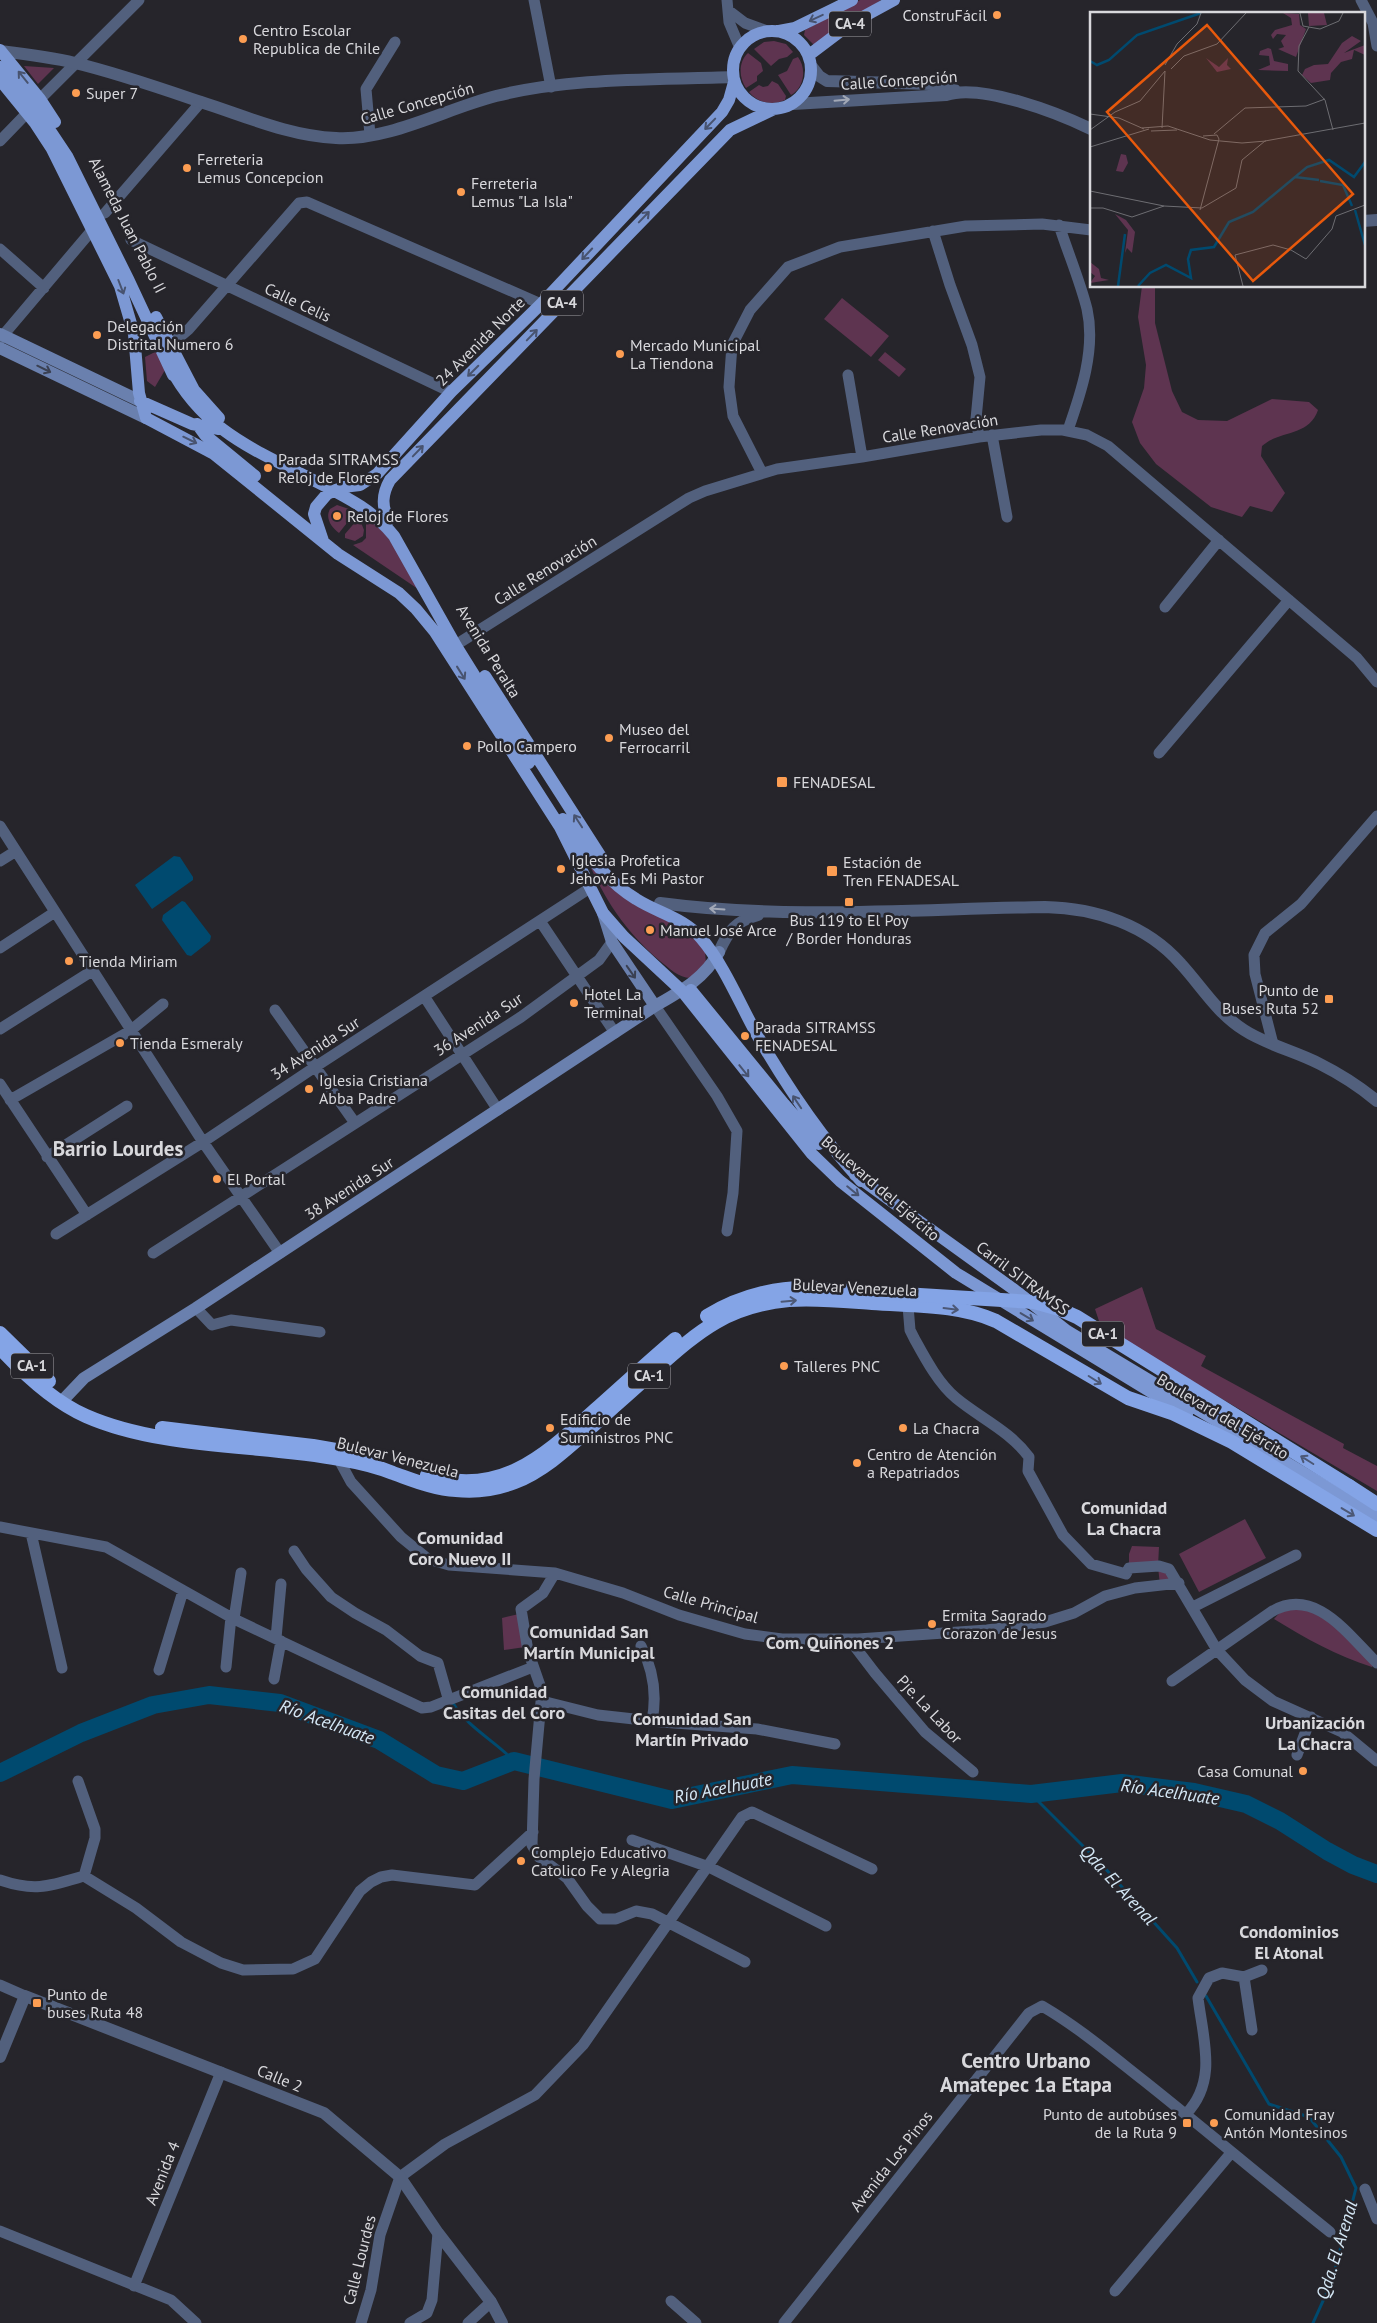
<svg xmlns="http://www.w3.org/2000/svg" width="1377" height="2323" viewBox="0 0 1377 2323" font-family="'PT Sans',sans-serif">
<rect width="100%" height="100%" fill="#26252b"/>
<path fill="#5e3450" d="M860,0H881L814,45L804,35L805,30Z
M774,41L786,44L793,52L787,57L779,59L771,66L754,49L764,42Z
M748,53L761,63L763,71L757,76V81L746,88C739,78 738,62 748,53Z
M798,57C807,69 804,88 791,95L778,75L787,71L793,59Z
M24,66L54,68L38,84Z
M772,81L778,84L786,96L785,100C772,106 758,103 749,92L759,85L763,87L768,86Z
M1142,286H1155V323L1172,391L1182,412L1198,420L1227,421L1272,399L1309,402L1318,410C1309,437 1279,430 1262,446L1261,456L1285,493L1272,512L1250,506L1242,517L1211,507L1156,464L1140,443L1132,422L1144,388L1146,365L1138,317Z
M842,298L889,336L871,357L824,319Z
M157,351L165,370L155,387L147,381L145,357Z
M885,352L906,369L899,377L878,360Z
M337,505L349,509L354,514L339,533C331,527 325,518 330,509Z
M357,520H360L364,530L363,536L355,541L345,538V534Z
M366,520C388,526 407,570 418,589L353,545L362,542L366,538Z
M586,857L686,928L705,951L706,964L690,978C679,978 669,968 660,961C624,930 605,900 586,857Z
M1142,1287L1156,1329L1206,1356L1201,1366L1344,1444L1343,1448L1377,1466V1491L1101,1327L1095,1309Z
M1245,1519L1266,1558L1199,1592L1179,1554Z
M1132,1546L1159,1547L1158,1566L1179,1583L1160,1585L1158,1567L1129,1568V1554Z
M1284,1608H1317L1375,1662L1372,1667C1337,1656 1305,1638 1274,1619Z
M519,1614L525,1647L504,1650L502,1618Z"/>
<path fill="#004a6f" d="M174,856L180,857L193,877V880L152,909L135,885Z
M182,901L185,902L211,936L210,941L191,956L187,955L162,920L163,915Z"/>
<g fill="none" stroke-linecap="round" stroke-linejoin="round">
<path stroke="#004a6f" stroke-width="3" d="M453,1703C468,1728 494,1740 514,1761
M1031,1794L1103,1866L1177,1948L1197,1982
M1206,1996L1269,2104L1309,2117L1341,2157L1356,2188L1332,2281L1313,2323"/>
<path stroke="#004a6f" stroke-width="18" d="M0,1773L81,1733L153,1705L209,1695L280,1703L379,1740L436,1775L463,1781L514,1761L672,1800L792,1775L1031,1794L1122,1783L1194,1792L1246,1804L1280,1821L1327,1851L1353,1865L1377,1874"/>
<path stroke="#52607d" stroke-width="11" d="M534,0L551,87
M727,0L729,22L740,48
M1361,0L1373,23L1377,46
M728,10L745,23L767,31
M40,99L139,0
M370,135L366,89L395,42
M0,141L27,113
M105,213L201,102
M1059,225C1068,253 1080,281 1087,309C1096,349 1081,393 1068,430
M933,231L950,285L972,345L980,377L976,419L979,437
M131,240L451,392
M0,249L44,288
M0,339L93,229
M170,345L189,329L299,203L307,202L541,304
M848,375L862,457
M992,435L1007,517
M762,473L733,416L729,387L732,345L750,310L788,267L840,247L966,226L1042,224L1091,230
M1165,607L1219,540
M462,641L689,498L705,491L777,469L862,457L979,437L1041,430H1063L1087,435L1108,446L1357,658L1377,682
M1159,753L1289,600
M0,826L203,1142L280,1253
M0,861L16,851
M540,921L615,1033
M0,948L55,912
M424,996L498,1110
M655,1006L717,1096L737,1131L733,1193L727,1231
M275,1010L355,1123
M0,1029L92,971
M1273,1044L1255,974L1254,955L1265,933L1301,904L1377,816
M0,1084L87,1215
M10,1100L130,1031L163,1004
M47,1157L127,1106
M56,1234L203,1142L315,1067L590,888
M153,1253L521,1017L599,960L612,942
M908,1306L910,1330L914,1338C925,1358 938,1383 956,1398C980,1418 1010,1431 1029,1457L1028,1471L1063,1535L1091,1564L1126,1574L1129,1568L1159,1566L1169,1569L1217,1650L1245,1680L1273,1701L1342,1732L1377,1761
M196,1308L212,1325L231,1320L320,1332
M338,1458L351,1482L401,1537L428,1559L449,1565L555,1573L623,1593L679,1615L745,1634L782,1639H858L987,1630L1045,1622L1074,1613L1105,1596L1135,1588L1179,1583
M0,1527L106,1547L234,1619L422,1708L431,1707L533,1667
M31,1533L62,1668
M294,1551L306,1569L331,1597L355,1613L386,1630L420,1656L438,1663L448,1698
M555,1573L543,1593L521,1609L528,1651L542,1691L534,1779L532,1845L539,1857L567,1878L587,1906L600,1919H616L636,1911L652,1914L745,1962
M1193,1607L1296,1555
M234,1619L241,1573
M276,1638L281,1584
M849,1639L875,1673L925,1732L973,1772
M641,1646C653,1669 657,1695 652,1721
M226,1667L231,1617
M159,1670L183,1591
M274,1679L281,1641
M1172,1681L1271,1612C1315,1585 1349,1636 1377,1663
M542,1701L598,1715L661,1722L757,1729L835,1744
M1297,1755L1311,1717
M78,1781L95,1829V1838L84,1876
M632,1840L709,1867L826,1926
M84,1876L136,1908L181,1942L221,1963L243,1970L293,1969L315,1959L360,1891L371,1882L381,1877L392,1875L475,1885L533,1832
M0,1880C35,1892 50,1886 84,1876
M1244,1977L1252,2030
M0,1985L25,1996
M1186,2114C1218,2081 1203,2039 1198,1998L1209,1978L1222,1973L1244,1977L1262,1970
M1365,2189L1377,2219
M0,2231L171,2300L196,2323
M134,2286L221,2072
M1115,2291L1231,2153
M671,2301L696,2323
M361,2323L371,2290L380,2235L400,2177L445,2144L535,2095L583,2045L742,1817L752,1812L872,1869
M410,2323L427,2313L432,2300L438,2233
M468,2323L491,2302
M784,2323L1029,2013L1042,2006C1078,2027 1110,2054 1143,2080C1206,2130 1267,2182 1330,2232"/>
<path stroke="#52607d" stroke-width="12" d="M0,51C25,54 50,57 75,63C117,73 160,88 201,102C245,116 289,136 336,138C389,141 445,109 496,96C572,77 655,80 733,77
M812,67L819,76L827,81L932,84L955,90
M793,104L946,95C981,83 1058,113 1091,129
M1363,221L1377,220
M660,903C788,920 917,909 1045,907C1096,908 1147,925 1181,964C1202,987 1217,1013 1244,1030C1267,1045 1295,1051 1320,1064C1340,1074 1360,1087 1377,1101
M719,952C728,931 736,921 758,915
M0,2057L25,1996L324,2113L400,2177L438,2233L491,2302L502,2323"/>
<path stroke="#6a80ae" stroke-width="12" d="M0,334L140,401
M0,348L146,418
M603,913L612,942L655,1006
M64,1399L84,1378L196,1308L655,1006C681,991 704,979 719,952"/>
<path stroke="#7c98d4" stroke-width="12" d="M733 70a39 39 0 1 1 78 0a39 39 0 1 1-78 0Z
M779,31L795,28L852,0
M0,50L40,99L55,122
M809,55L850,24L894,0
M0,67L35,108L67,156L129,281L173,375
M0,80L35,123L52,149L120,286L134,334L139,393L146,418L214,454L338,554L399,593L416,609L435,632L560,827L603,913L624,937L682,991L812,1154L840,1181L956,1273L1187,1414
M156,317L194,390L219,418
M170,367C204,432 256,450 317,482C346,497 373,510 394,536L456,646L529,763
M140,401L192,424L219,429
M197,424L205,435L255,476
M389,520C381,506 382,494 390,480L730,130L774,109
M323,541L314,514L316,507L327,494L343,487L360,485L377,474L451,392L541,304L722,112L729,100L734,82
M485,676L605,863
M563,819C582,849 606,881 636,899C658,913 684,918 701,938C724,965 739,1002 756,1033C787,1087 819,1135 861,1181
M691,990L784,1104L819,1144
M855,1175L1016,1291L1067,1331L1377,1517"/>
<path stroke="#84a4e6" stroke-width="14" d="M707,1316C741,1295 782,1285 822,1289
M0,1333L49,1381
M0,1348C24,1374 54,1402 86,1416C161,1449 259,1444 340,1459C358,1462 376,1466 393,1473C413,1480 434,1489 456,1490C475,1492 497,1489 515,1482C546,1470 571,1445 595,1424C615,1405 636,1388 656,1369C700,1330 728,1306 789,1300C817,1298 845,1301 872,1303C913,1306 958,1304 996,1321L1128,1398L1172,1413L1232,1442L1377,1530
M162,1428L313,1446L376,1457
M427,1475C501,1498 545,1455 595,1410C622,1386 648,1362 675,1339
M1349,1486L1377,1504"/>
<path stroke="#84a4e6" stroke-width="14" d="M822,1289L1034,1302L1059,1309L1077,1317L1349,1486"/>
</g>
<defs><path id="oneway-shaft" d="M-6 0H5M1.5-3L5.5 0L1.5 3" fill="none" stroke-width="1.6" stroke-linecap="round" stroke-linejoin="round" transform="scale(1.25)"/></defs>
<g stroke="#48536f">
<use href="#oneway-shaft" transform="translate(816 18) rotate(155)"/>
<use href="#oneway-shaft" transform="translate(23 77) rotate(-129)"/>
<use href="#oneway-shaft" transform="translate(710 124) rotate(134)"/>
<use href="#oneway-shaft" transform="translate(644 217) rotate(-46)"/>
<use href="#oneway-shaft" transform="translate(587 254) rotate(133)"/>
<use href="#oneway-shaft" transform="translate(121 287) rotate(69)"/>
<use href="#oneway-shaft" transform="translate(532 335) rotate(-46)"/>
<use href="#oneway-shaft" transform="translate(473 371) rotate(135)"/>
<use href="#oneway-shaft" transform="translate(190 440) rotate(26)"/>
<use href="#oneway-shaft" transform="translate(418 451) rotate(-46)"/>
<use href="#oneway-shaft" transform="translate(461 673) rotate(58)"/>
<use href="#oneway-shaft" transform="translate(578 821) rotate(-123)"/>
<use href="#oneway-shaft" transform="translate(744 1071) rotate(51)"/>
<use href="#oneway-shaft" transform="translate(797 1102) rotate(-124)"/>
<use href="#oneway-shaft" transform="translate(853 1191) rotate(39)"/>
<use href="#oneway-shaft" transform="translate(1027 1317) rotate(31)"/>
</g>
<g stroke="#a2a8b6">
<use href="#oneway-shaft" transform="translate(842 100) rotate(-5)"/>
<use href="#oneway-shaft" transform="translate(717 909) rotate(-176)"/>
</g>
<g stroke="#3a4052">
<use href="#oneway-shaft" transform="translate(44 369) rotate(26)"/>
<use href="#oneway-shaft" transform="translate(631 972) rotate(55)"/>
</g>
<g stroke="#4c5876">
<use href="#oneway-shaft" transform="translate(789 1301) rotate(-5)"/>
<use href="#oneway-shaft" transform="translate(951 1309) rotate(7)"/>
<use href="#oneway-shaft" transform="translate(1095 1380) rotate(32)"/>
<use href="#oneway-shaft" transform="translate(1307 1460) rotate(-148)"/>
<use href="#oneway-shaft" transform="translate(1348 1512) rotate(31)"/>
</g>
<g fill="#fc9d52" stroke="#26252b" stroke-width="2">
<circle cx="997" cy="15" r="5"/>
<circle cx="243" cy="39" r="5"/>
<circle cx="76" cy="93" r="5"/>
<circle cx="187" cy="168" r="5"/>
<circle cx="461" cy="192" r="5"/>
<circle cx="97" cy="335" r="5"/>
<circle cx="620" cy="354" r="5"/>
<circle cx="268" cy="468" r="5"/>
<circle cx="337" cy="516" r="5"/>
<circle cx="609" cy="738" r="5"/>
<circle cx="467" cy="746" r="5"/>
<rect x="776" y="776" width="12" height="12" rx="2.5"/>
<circle cx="561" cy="869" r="5"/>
<rect x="826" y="865" width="12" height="12" rx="2.5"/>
<rect x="844" y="897" width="10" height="10" rx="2.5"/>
<circle cx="650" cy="930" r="5"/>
<circle cx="69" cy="961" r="5"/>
<rect x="1324" y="994" width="10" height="10" rx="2.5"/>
<circle cx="574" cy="1003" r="5"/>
<circle cx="745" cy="1036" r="5"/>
<circle cx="120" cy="1043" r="5"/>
<circle cx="309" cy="1089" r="5"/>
<circle cx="217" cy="1179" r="5"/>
<circle cx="784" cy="1366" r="5"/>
<circle cx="550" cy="1428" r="5"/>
<circle cx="903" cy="1428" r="5"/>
<circle cx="857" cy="1463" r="5"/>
<circle cx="932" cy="1624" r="5"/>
<circle cx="1303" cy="1771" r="5"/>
<circle cx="521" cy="1861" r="5"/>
<rect x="32" y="1998" width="10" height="10" rx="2.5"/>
<rect x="1182" y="2118" width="10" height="10" rx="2.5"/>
<circle cx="1214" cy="2123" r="5"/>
</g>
<g text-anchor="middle" stroke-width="5" stroke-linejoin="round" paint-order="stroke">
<g fill="#26252b" stroke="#a3a2a7" stroke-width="1">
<rect x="829" y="11.5" width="42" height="25" rx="4"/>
<rect x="541" y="290.5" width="42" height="25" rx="4"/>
<rect x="1082" y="1321.5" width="42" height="25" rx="4"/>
<rect x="11" y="1353.5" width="42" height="25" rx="4"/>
<rect x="628" y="1363.5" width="42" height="25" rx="4"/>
</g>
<g font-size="15" font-weight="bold" fill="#d8d8dc">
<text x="850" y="29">CA-4</text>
<text x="562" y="308">CA-4</text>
<text x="1103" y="1339">CA-1</text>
<text x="32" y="1371">CA-1</text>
<text x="649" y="1381">CA-1</text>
</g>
<g font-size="16" fill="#d8d8dc" stroke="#26252b" text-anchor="start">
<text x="987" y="21" text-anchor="end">ConstruFácil</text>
<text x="253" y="36">Centro Escolar<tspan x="253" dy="18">Republica de Chile</tspan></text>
<text x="86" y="99">Super 7</text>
<text x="197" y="165">Ferreteria<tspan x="197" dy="18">Lemus Concepcion</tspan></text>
<text x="471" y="189">Ferreteria<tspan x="471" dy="18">Lemus "La Isla"</tspan></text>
<text x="107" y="332">Delegación<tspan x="107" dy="18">Distrital Numero 6</tspan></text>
<text x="630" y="351">Mercado Municipal<tspan x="630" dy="18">La Tiendona</tspan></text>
<text x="278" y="465">Parada SITRAMSS<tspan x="278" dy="18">Reloj de Flores</tspan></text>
<text x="347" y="522">Reloj de Flores</text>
<text x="619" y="735">Museo del<tspan x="619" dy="18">Ferrocarril</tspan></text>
<text x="477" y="752">Pollo Campero</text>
<text x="793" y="788">FENADESAL</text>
<text x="571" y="866">Iglesia Profetica<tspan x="571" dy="18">Jehová Es Mi Pastor</tspan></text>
<text x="843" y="868">Estación de<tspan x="843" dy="18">Tren FENADESAL</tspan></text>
<text x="849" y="926" text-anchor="middle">Bus 119 to El Poy<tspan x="849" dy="18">/ Border Honduras</tspan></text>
<text x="660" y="936">Manuel José Arce</text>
<text x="79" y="967">Tienda Miriam</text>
<text x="1319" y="996" text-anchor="end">Punto de<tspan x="1319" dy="18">Buses Ruta 52</tspan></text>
<text x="584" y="1000">Hotel La<tspan x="584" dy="18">Terminal</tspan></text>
<text x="755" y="1033">Parada SITRAMSS<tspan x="755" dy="18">FENADESAL</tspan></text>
<text x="130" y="1049">Tienda Esmeraly</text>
<text x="319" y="1086">Iglesia Cristiana<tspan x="319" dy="18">Abba Padre</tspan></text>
<text x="227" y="1185">El Portal</text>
<text x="794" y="1372">Talleres PNC</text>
<text x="560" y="1425">Edificio de<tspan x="560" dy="18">Suministros PNC</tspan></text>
<text x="913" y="1434">La Chacra</text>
<text x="867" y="1460">Centro de Atención<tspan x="867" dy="18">a Repatriados</tspan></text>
<text x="942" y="1621">Ermita Sagrado<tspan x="942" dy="18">Corazon de Jesus</tspan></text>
<text x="1293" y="1777" text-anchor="end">Casa Comunal</text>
<text x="531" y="1858">Complejo Educativo<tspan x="531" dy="18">Catolico Fe y Alegria</tspan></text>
<text x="47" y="2000">Punto de<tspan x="47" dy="18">buses Ruta 48</tspan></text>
<text x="1177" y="2120" text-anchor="end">Punto de autobúses<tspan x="1177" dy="18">de la Ruta 9</tspan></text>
<text x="1224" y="2120">Comunidad Fray<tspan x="1224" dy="18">Antón Montesinos</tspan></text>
</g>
<g font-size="16" fill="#d8d8dc" stroke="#26252b">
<text transform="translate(899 80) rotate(-4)" y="6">Calle Concepción</text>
<text transform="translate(417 103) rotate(-16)" y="6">Calle Concepción</text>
<text transform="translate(128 225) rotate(63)" y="6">Alameda Juan Pablo II</text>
<text transform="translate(298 302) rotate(25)" y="6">Calle Celis</text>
<text transform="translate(480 341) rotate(-45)" y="6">24 Avenida Norte</text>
<text transform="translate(940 428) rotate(-9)" y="6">Calle Renovación</text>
<text transform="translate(545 570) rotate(-32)" y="6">Calle Renovación</text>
<text transform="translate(489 651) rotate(58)" y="6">Avenida Peralta</text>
<text transform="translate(478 1024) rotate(-33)" y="6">36 Avenida Sur</text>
<text transform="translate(315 1048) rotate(-33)" y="6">34 Avenida Sur</text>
<text transform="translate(349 1188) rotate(-33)" y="6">38 Avenida Sur</text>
<text transform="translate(881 1188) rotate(41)" y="6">Boulevard del Ejército</text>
<text transform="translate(1023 1278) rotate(37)" y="6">Carril SITRAMSS</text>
<text transform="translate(855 1287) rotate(3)" y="6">Bulevar Venezuela</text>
<text transform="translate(1223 1416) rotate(31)" y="6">Boulevard del Ejército</text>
<text transform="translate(398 1457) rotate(14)" y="6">Bulevar Venezuela</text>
<text transform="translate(711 1604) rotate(16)" y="6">Calle Principal</text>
<text transform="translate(930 1709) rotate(47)" y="6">Pje. La Labor</text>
<text transform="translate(280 2078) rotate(22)" y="6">Calle 2</text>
<text transform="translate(891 2161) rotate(-52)" y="6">Avenida Los Pinos</text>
<text transform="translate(162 2173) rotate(-68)" y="6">Avenida 4</text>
<text transform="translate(359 2260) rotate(-76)" y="6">Calle Lourdes</text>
</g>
<g font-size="18" font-weight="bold" fill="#d8d8dc" stroke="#26252b">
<text x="1124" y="1514">Comunidad<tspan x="1124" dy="21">La Chacra</tspan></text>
<text x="460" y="1544">Comunidad<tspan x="460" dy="21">Coro Nuevo II</tspan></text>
<text x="589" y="1638">Comunidad San<tspan x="589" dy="21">Martín Municipal</tspan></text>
<text x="830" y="1649">Com. Quiñones 2</text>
<text x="504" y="1698">Comunidad<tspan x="504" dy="21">Casitas del Coro</tspan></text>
<text x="692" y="1725">Comunidad San<tspan x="692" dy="21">Martín Privado</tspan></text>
<text x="1315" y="1729">Urbanización<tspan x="1315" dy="21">La Chacra</tspan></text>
<text x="1289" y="1938">Condominios<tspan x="1289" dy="21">El Atonal</tspan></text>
</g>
<g font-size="18" font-style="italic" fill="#d4e7f5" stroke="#26252b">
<text transform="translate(327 1722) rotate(20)" y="6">Río Acelhuate</text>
<text transform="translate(723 1788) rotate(-11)" y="6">Río Acelhuate</text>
<text transform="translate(1170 1792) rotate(8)" y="6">Río Acelhuate</text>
<text transform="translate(1118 1885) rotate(47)" y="6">Qda. El Arenal</text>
<text transform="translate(1337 2250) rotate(-73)" y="6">Qda. El Arenal</text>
</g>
<g font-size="21" font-weight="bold" fill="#d8d8dc" stroke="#26252b">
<text x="118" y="1156">Barrio Lourdes</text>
<text x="1026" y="2068">Centro Urbano<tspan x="1026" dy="24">Amatepec 1a Etapa</tspan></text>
</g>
</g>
<g transform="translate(1090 12)">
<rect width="275" height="275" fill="#26252b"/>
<path d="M193,1L209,2L210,13L216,17L206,45L188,37L194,35L191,29L196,23L187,22L183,27L181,23L185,18L202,13L201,6ZM218,1H234L237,13L219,14ZM262,24L271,29L254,41L275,33V43L264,38L262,47L251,50L241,61L240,68L221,71L212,63L215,57L224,53L238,52L252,31ZM178,36L181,37L184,49L198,52V59L168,58L180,53L179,44L169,43L170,39ZM116,46L129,55L138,46L137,53L141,57L127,60ZM31,142L36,143L38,151L33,160L26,159ZM25,202L36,208L45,220L42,241L37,236L35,241L38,218ZM0,250L9,257L11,266L19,268L0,271L5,264L0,260Z" fill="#5e3450"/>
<path fill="none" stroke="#004a6f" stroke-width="2.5" d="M0,49L7,53L19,48L47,23L111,1M205,165L229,168M230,169L253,173L262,194M265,198L275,233M28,274L35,222M48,274L60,261L76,253L101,266L98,247L101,238L124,235L139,210L163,200L217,155L239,148L264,165L275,150"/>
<path fill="none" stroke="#6d6d72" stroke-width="1" d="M210,1L213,14L230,17L249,9L253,1M219,15L209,34L208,59L235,88L243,118M75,53L87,32L107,12L111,1M81,57L94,44L127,32L156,1M0,102L29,106L54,117M52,116L78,114L120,128L152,131L176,129M72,116L75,59M0,118L25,100L50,89L75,59M61,119L87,118M124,122L155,96L216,94L235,87M0,135L59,117M0,179L74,194M0,196H13L42,205L74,194L112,196L146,176L152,148L175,129L275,111M110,198L129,127L127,123L113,124M153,274L145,243L183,233L201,238L216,247L242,217L246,204L275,193"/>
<path fill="#e8590c" fill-opacity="0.15" stroke="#e8590c" stroke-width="2.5" d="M117,13L263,182L163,269L17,100Z"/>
<rect width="275" height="275" fill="none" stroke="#d8d8dc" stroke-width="2.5"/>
</g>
</svg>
